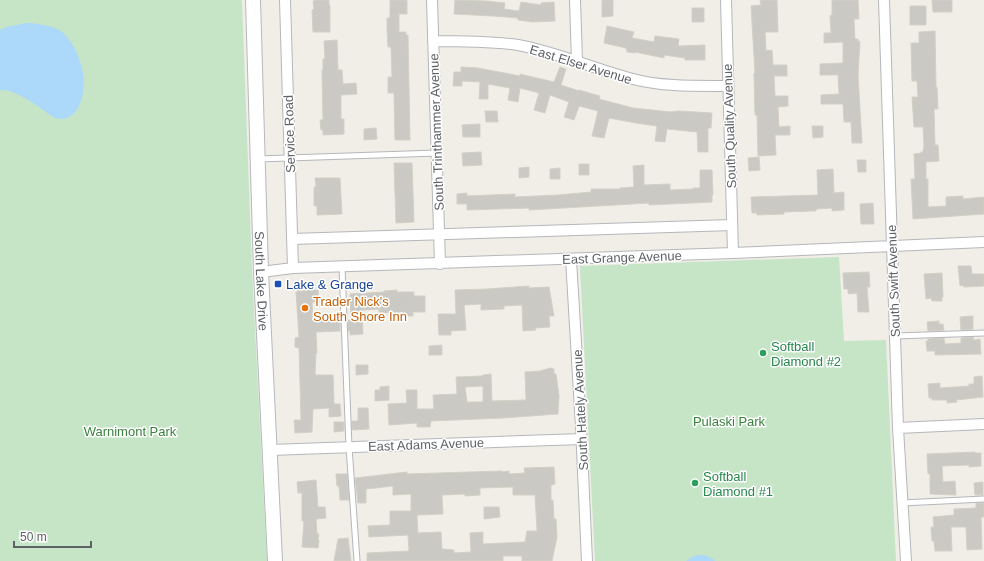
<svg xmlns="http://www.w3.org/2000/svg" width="984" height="561" viewBox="0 0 984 561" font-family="Helvetica,sans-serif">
<rect width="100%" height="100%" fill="#f0eee7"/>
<path fill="#c5e5c6" d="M0,0H242L252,271L267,561H0Z
M839,257L844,341L886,340L896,561H595L580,266Z"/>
<path fill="#acd8fa" d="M26,23C34,23 55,26 61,31C71,39 78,53 81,65C87,81 84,116 63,119C53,120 44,110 36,105C26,98 13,90 0,90V30L7,27Z
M698,555C705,555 710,556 715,561H686L692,557Z"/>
<path fill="#cbc9c4" stroke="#d4d0c5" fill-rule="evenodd" d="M316,0H329V5H330V32H313L312,10L314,9L313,1Z
M390,0H407V14H399V32H406V35H408L410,140H395L394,93H388V77H392L391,47H388L387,29V18H390Z
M455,0L486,1L505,3L504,9L519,11L521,2L541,5V3L554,2L555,21L533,22L518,20V18L493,16L454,14Z
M602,0H613V16L602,17Z
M760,0H777L778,32H765L766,51L772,50L773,65H787V76H774L775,96H788V106L778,107L779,127L790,126V135H775L776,155L758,156L757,115H755L754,73H755L751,6L761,5Z
M832,0H858L859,19H854L855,39H858V42L860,41L858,75L862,143H852L851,122H844L843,104H821V95L839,94L838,75H820V64L843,63V42L824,43V33H831L830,16L832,15Z
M932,0H952V12H933Z
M910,6H926V25H910Z
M692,8H704V22H692Z
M607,26L634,32L632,38L654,42L655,36L679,39L678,46L705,45V60H685V58L664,55V58L635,52V53L627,52L626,48L604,43Z
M935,31L936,87H937L938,109H934L935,145H938L939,161L926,162V179H928V206L929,207L946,206V197L963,196V199L984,197V214L913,219L911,179H915L914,154L921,153V152H923L924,145L923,127H914L912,97H918L917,81H912L911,43H919V32Z
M337,40L338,70H342L343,84L356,83L357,94L341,95V119H344V134L323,135V130H321L320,120H323L322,70H323V59H325L324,41Z
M461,67L478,68L520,76V74L554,82L560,67L566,69L561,85L579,91V90L600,96L599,99L633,108L671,112L679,111L712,113L711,128H708V152H698L697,132L667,129L665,142L655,141L657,126L636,123L609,118L604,138L592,136L598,111L579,106L574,120L564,117L569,102L550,95L545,113L534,110L539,93L520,88L518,102L508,100L510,88L488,84V99H479L480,82L462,81V86H453L454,72H461Z
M485,111H497L498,122H486Z
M480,124V137H463L462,125Z
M812,126H823V137L813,138Z
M376,128L377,139L364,140V129Z
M481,152L482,165L463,166L462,153Z
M759,157L760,170L749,171L748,158Z
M857,160H866V172H858Z
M394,163H412L414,222L396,223Z
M579,164H589V175H579Z
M644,165V185L670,184V190L693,189V188H700V170H712L713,195H712V202L649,205V203L529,210V208L467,210V204H457V194L467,193V196L515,194V197L558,195L591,192V189H620V188L634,187L633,166Z
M529,167V177L519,178V168Z
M560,168V179H550V169Z
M833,169L834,193L844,192V210L832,211V208L816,209V211H812L784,212V214L757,215V213H752L751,197L818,195L817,170Z
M315,178H340L342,214L317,215V206H314V187H316Z
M873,203L874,224H861L860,204Z
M958,266H971L972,274H984V286L964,287L963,285L960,286Z
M869,272L870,287H867L869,312H858L857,293L849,294L848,293V289H844L843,273Z
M942,273L943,297H942V301H932L931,298L926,299L924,274Z
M308,286L309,290H318L319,302H312L313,321L340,320V331L316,332L317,353H316L315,375H333L334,404H340L341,416L329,417V408L313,409L312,432L295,433L294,420H301L299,348L295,347V338L299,337L296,292H298L297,287Z
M529,286V288L549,287L554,316H549L550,327L535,328L536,330L523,331L522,305L504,306V309L481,310V304L464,305L466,330L451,331V335H439L438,314H456L455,290L487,289Z
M397,290V292H414V296H425V312H413V316H403V312L379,313V309L362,310L363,334L350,335V331H348V320H351L350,294L384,292V291Z
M973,316V329L961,330L960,317Z
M939,321V324H943L944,330L928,331L927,322Z
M973,337L974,340L980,339L981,354L935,355V351H927L926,341H928V339L944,338L945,344L961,343V338Z
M442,345V355H429V346Z
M356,365H368V374L356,375Z
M550,368L554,369V374H556L559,396L558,414L503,418L431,421L430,427H417V423L389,425L388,404L407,403L406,390H417V409H434L433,395L457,394L456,377L483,376V375L491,374L492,401L526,400L525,372L540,371ZM483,386V402H467L465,387Z
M982,376L983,397L956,400L957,402L947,403V400H932V398H929L928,384L940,383V388L969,386V384H974V377Z
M389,386V400L375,401V390H380V387Z
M358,408H368L369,429L352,430V421H358Z
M334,422H344V431L334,432Z
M975,452V453H981V466L969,467V465L942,466L943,482L955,481L956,495L930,494V474H928L927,454Z
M554,467L555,484L551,485V500H553L554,519H556L557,537L552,561H522V556H503V561H367V553L409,551L408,535L369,537L368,526L390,525V511H411V494L393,495V486L366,489V503H358L355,478L407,472V474L502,471V472L509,471V474L525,473L524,468ZM513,487V495H535L537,531H527L525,542L483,544V532L470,533L471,552L454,553V550L442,549L441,532L418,533L417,515L443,514L442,495L465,494V496L480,495V488Z
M336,474H347L349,500H340L339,486H337Z
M316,480L318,507H325L326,518L316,519L317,534H319L318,540H319L318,548L302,547L304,521H302V493H298L297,482Z
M983,482V495H975L974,483Z
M976,503H984V517H981L982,549L967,550L966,527H951L952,551H935L934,541H932L931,527H934L933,517L954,515V509L976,508Z
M484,507H499L500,517L484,519Z
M348,538L351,561H334L338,539Z"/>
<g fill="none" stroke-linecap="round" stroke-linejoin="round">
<defs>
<path id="service" d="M258,159L437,153
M342,267L349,447L357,561
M895,336L984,333
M902,503L984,499"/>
<path id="minor" d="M285,0L293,268
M432,0L440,264
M575,0L577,61
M726,0L733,253
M884,0L898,428L906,561
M433,41C461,41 490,41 518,45C556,52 592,68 629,78C661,87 695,86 728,86
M292,239L732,225
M571,259L581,427L587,561
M261,272L293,268L733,253L984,242
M898,428L984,424
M270,450L582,439"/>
<g id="secondary">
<path id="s1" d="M253,0L261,272L275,561"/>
</g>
</defs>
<use href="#service" stroke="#b4b7bb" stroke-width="7"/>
<use href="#minor" stroke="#b4b7bb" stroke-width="12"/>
<use href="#secondary" stroke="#b5b9bd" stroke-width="16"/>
<use href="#service" stroke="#fff" stroke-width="5"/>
<use href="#minor" stroke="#fff" stroke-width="10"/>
<use href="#secondary" stroke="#fff" stroke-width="14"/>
</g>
<rect fill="#1a4fb4" stroke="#fff" stroke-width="1.5" x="274" y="280" width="8" height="8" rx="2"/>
<circle fill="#e8710a" stroke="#fff" stroke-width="1.5" cx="305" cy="308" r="4"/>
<g fill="#2e9e5b" stroke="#fff" stroke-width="1.5">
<circle cx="763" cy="353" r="4"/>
<circle cx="695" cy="483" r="4"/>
</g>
<g text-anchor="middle" stroke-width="3" stroke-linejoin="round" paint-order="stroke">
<g font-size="13" fill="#5e6266" stroke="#fff">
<text transform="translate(581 64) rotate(17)" y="5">East Elser Avenue</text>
<text transform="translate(729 126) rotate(-92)" y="5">South Quality Avenue</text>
<text transform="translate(436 132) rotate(-92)" y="5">South Trinthammer Avenue</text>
<text transform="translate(289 134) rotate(-92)" y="5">Service Road</text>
<text transform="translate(622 257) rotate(-2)" y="5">East Grange Avenue</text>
<text dy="5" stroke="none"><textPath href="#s1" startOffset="281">South Lake Drive</textPath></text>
<text transform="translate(893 281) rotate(-92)" y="5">South Swift Avenue</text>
<text transform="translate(580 410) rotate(-93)" y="5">South Hately Avenue</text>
<text transform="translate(426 444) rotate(-2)" y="5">East Adams Avenue</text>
</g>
<g font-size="13" fill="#164399" stroke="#fff" text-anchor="start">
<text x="286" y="289">Lake &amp; Grange</text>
</g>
<g font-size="13" fill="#c56008" stroke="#fff" text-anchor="start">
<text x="313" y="306">Trader Nick's<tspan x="313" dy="15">South Shore Inn</tspan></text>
</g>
<g font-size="13" fill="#27864d" stroke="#fff" text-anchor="start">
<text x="771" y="351">Softball<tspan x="771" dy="15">Diamond #2</tspan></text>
<text x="703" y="481">Softball<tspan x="703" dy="15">Diamond #1</tspan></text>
</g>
<g font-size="13" fill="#3a823e" stroke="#fff">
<text x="729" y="426">Pulaski Park</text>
<text x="130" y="436">Warnimont Park</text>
</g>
</g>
<path d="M14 541v6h77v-6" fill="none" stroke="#5e6266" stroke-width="2"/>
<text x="20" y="541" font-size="12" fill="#5e6266" stroke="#ffffff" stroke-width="3" paint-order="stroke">50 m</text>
</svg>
